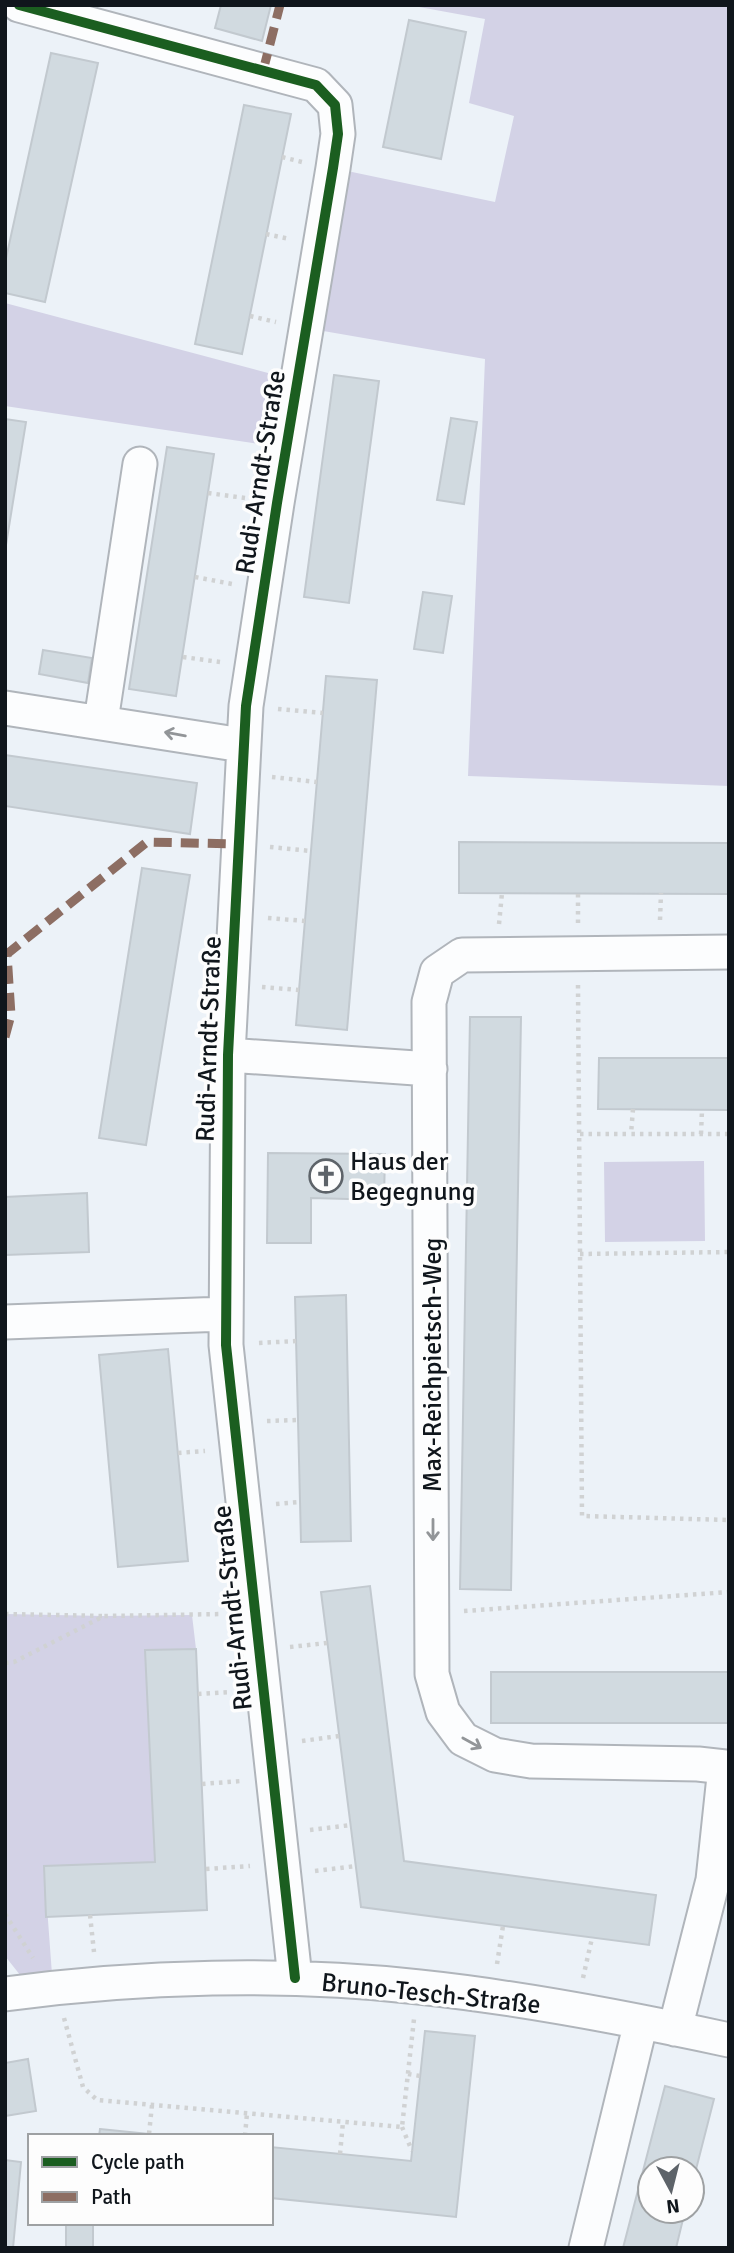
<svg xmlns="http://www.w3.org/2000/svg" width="734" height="2253" viewBox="0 0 734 2253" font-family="Signika,sans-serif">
<rect width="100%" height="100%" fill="#ecf2f8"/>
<path fill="#d3d2e6" d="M408,5H729V786L468,776L485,359L306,328L333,168L495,202L514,116L469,103L485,19Z
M5,303L298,381L286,448L5,406Z
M704,1161L705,1241L605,1242L604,1162Z
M5,1614L104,1616L192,1615L196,1649L146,1650L155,1862L44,1866L53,1988L32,1990L5,1956Z"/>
<path fill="#d1dae0" stroke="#c2c9cf" stroke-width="2" d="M221,5H271L262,41L215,28Z
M409,20L466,32L441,159L383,147Z
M51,53L98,63L45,302L5,293V263Z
M244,105L291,114L242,354L195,344Z
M334,375L379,381L349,603L304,597Z
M451,418L477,422L464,504L437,500Z
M5,419L26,422L5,551Z
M167,447L214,454L176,696L129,689Z
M423,592L452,596L443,653L414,649Z
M43,650L92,658L88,683L39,674Z
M326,676L377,680L347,1030L296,1025Z
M5,755L197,783L190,834L5,806Z
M459,842L729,843V894L459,893Z
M142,868L190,875L146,1145L99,1138Z
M470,1017H521L511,1590L460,1589Z
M599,1058H729V1110L598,1109Z
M268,1153L385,1154L384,1200L311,1198V1243H267Z
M87,1193L89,1252L5,1255V1197Z
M346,1295L351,1541L301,1542L295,1297Z
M168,1349L188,1561L118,1567L99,1355Z
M370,1586L404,1861L656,1895L649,1945L361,1907L321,1592Z
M196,1649L207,1910L46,1917L44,1866L155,1862L145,1650Z
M491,1672H729V1723H491Z
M425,2031L475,2036L456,2217L271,2198V2147L411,2161Z
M28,2059L36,2111L5,2116V2063Z
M665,2086L714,2099L692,2185V2169H650V2211H685L676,2248H623Z
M100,2129L149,2134L165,2136H99Z
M5,2160L21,2162L13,2248H5Z
M66,2223H93V2248H66Z"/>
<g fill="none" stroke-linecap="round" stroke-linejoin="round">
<defs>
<path id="minor" d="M19,5L316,85L335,105L338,134L333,168L277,503L246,706L228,1055L226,1345L295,1978
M5,708L242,745
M101,721L140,464
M228,1055L430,1069
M5,1322L225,1314
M725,1767L698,1764L531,1761L495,1755L463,1739L443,1712L432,1674L429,1002L437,972L462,955L729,952
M5,1994C139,1976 286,1972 419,1987C524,1998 627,2018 729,2040
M675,2029L713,1880L725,1767H729
M586,2248L641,2022"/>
</defs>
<use href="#minor" stroke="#b0b5bb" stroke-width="37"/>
<path stroke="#d0d2d3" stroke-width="4.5" stroke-dasharray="3.5 5" stroke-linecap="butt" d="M282,157L302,162
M266,234L290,239
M250,316L276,322
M208,493L245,498
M195,577L232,584
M183,657L220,662
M278,709L323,713
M272,777L317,782
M270,847L311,851
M268,918L305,921
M660,920L661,893
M578,923V893
M499,924L502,893
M578,985L582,1516L729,1520
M262,987L299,990
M633,1109L631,1134H729
M580,1134H631
M701,1134L702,1110
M580,1254L729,1252
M259,1343L296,1341
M267,1421L298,1420
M178,1453L205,1451
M276,1504L300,1502
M464,1611L729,1592
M5,1614L104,1616
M290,1647L327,1643
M5,1663L14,1662L104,1616L223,1614
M198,1694L232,1692
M302,1741L339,1736
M202,1784L241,1781
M310,1830L351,1825
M206,1869L250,1866
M315,1871L356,1866
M5,1914L33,1958
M90,1915L94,1952
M497,1964L503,1926
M583,1978L592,1938
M64,2018L83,2087L97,2100L402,2127L414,2019
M408,2074L420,2076
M402,2127L412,2151
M149,2134L152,2105
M245,2136L247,2113
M340,2154L343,2122"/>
<use href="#minor" stroke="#fcfdfe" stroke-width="33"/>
<path stroke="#8d6e63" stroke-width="9" stroke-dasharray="18 9" stroke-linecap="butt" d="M263,71L280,5
M5,1037L11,1015L7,954L147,842L238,844"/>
<defs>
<path id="cycleway" d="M19,5L316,85L335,105L338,134L333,168L277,503L246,706L228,1055L226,1345L295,1978"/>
</defs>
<use href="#cycleway" stroke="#fdfdfd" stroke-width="15"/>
<use href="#cycleway" stroke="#1b5e20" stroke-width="10"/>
</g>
<defs><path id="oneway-shaft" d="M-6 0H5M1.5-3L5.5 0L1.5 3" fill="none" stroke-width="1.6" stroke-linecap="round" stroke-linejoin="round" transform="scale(1.75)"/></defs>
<g stroke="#929598">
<use href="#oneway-shaft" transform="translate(175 734) rotate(-170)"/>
<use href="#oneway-shaft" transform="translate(433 1530) rotate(90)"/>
<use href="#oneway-shaft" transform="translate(472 1743) rotate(29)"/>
</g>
<defs>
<symbol id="church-ring" viewBox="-11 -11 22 22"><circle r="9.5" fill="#fdfdfd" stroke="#5d6369" stroke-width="1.5"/><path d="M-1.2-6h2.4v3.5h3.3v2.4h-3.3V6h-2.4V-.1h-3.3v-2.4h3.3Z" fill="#5d6369"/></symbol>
</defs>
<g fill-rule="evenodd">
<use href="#church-ring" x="307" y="1157" width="38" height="38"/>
</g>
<g text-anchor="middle" stroke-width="7" stroke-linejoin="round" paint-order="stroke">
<g font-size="26" fill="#10161c" stroke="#fdfdfd">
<text transform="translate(260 472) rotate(-81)" y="9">Rudi-Arndt-Straße</text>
<text transform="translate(208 1039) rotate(-88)" y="9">Rudi-Arndt-Straße</text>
<text transform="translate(432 1365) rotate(-90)" y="9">Max-Reichpietsch-Weg</text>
<text transform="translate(232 1608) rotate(-96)" y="9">Rudi-Arndt-Straße</text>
<text transform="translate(431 1993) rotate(6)" y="9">Bruno-Tesch-Straße</text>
</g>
<g font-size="26" fill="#10161c" stroke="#fdfdfd" text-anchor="start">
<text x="350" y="1170">Haus der<tspan x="350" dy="30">Begegnung</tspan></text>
</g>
</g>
<rect width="734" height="2253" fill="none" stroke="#10161c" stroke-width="14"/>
<rect x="28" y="2134" width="245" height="91" fill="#fdfdfd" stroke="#9ea1a3" stroke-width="2"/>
<rect x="42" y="2157" width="35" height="10" fill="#1b5e20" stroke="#9ea1a3" stroke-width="2"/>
<text x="91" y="2169" font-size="21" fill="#10161c">Cycle path</text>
<rect x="42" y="2192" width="35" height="10" fill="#8d6e63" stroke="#9ea1a3" stroke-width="2"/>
<text x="91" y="2204" font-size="21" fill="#10161c">Path</text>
<g transform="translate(671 2190) rotate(173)"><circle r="33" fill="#fdfdfd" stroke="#9ea1a3" stroke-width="2"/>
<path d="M0-5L12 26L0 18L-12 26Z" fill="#5d6369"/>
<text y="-10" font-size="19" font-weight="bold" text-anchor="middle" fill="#10161c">N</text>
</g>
</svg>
